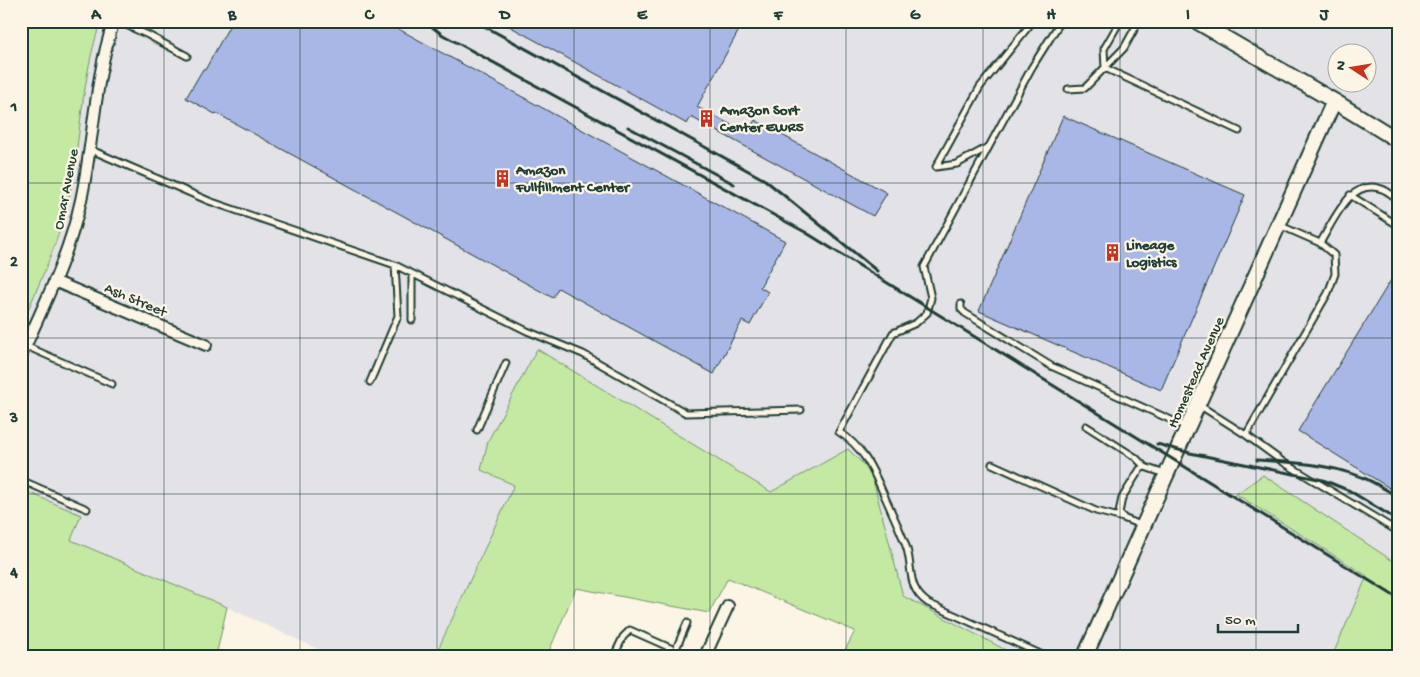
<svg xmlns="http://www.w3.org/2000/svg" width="1420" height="677" viewBox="0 0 1420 677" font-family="'Gochi Hand',sans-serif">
<rect width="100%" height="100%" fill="#fcf5e5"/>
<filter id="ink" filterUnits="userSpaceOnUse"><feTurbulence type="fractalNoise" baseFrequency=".02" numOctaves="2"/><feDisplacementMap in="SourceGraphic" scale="10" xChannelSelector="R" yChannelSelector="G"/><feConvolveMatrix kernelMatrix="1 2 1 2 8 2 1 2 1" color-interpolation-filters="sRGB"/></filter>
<g filter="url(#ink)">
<path fill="#e3e2e6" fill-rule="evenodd" d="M101,21H1399V656H1017L903,596L871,472L771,492L537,350L481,471L514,485L435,656H333L227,607L70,540L81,515L21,489V326L62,227L69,196L87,75L96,36ZM1338,52H1368V82H1338Z"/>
<path fill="#c4e9a3" stroke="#72936c" d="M21,21H101C81,78 81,139 69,197C59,242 39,284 21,326Z
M537,349L771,492L848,449L871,472L903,596L1017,656H842L855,631L728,578L709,613L576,588L547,656H435L514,485L481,470L488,441Z
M1263,475L1399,565V656H1362L1334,652L1367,576L1236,494Z
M21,489L81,515L71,540L227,607L216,656H21Z"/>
<path fill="#a9b7e7" stroke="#1f3d34" d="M232,21H384L785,241L760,287L768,292L750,325L742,321L714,374L558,288L553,298L216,113L215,114L186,98L203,69L205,70Z
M500,21H744L697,107L747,133L755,120L887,193L873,216L691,117L687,124Z
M1063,116L1245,195L1161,390L979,311Z
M1399,267V494L1298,431Z"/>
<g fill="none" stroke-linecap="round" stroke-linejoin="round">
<defs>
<path id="lane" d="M117,21L148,35L187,56
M1105,68L1239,131
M1105,68L1104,49L1120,21
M1068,89L1085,88L1124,48L1139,21
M89,149L209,201L395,265L527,331L583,354L686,413L801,410
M936,167L980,87L1033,21
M936,167L957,164L988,147
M1350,195L1399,226
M1320,243C1334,221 1350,177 1382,189C1388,191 1393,196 1399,200
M961,304V309L965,313L1051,366L1187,427
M412,320V274
M26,346L112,384
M370,382L398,316L395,265
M1199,405L1246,435L1283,462L1399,532
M1086,426L1135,457L1145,467
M477,430L506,363
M1246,435L1328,293L1335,274L1334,255L1320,243L1279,225
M992,464L1096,511L1123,518L1143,526
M21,480L87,509
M1123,517L1119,513L1122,498L1140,469L1145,467L1165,474
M614,656L623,637L630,630L675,650
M673,656L687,623
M1045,656L928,603C907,588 913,571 907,549C902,534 895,520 889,506C876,478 867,449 839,432L893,333L916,323L927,313L931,298L924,267L1032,67L1061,21"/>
<path id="street" d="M54,281L206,345
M21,356C44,305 69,255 81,200C94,141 94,79 114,21
M705,656L728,606"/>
<path id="secondary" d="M1196,21L1334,101L1399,141
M1085,656L1334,101"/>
</defs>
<use href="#lane" stroke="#1f3d34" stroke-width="9"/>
<use href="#street" stroke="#1f3d34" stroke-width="14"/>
<use href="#secondary" stroke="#1f3d34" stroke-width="18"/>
<use href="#lane" stroke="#fcf5e5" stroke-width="5"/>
<use href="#street" stroke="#fcf5e5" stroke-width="10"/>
<use href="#secondary" stroke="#fcf5e5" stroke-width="14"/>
<path stroke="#1f3d34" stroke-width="3" d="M424,21L443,35L805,232L1399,599
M475,21L765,180L877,271
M628,127L734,184
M1157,444L1190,453L1323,480L1350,491L1399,521
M1257,460C1293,462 1330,464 1364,478C1376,483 1387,491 1399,497"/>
</g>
</g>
<path fill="none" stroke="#1f3d34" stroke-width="1" stroke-opacity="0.55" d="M164,21V656M300,21V656M437,21V656M574,21V656M710,21V656M846,21V656M983,21V656M1120,21V656M1256,21V656M21,183H1399M21,338H1399M21,494H1399"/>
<defs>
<symbol id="building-bare" viewBox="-9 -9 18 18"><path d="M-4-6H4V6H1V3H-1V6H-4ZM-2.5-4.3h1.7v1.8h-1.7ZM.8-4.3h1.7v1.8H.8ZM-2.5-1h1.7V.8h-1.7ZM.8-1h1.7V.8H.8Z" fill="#c8321e" stroke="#fcf5e5" stroke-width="2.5" paint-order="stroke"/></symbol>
</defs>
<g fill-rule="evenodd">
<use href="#building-bare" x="694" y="106" width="25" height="25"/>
<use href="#building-bare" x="490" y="166" width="25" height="25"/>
<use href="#building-bare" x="1100" y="240" width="25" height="25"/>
</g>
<g text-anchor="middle" stroke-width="4.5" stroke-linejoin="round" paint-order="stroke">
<g font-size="15" font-weight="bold" fill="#1f3d34" stroke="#fcf5e5" text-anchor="start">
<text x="720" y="114">Amazon Sort<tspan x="720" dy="17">Center EWR5</tspan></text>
<text x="516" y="174">Amazon<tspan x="516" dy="17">Fullfillment Center</tspan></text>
<text x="1126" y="249">Lineage<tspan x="1126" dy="17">Logistics</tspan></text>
</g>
<g font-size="15" fill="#1f3d34" stroke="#fcf5e5">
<text transform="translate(65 189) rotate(-79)" y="5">Omar Avenue</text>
<text transform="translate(136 299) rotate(23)" y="5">Ash Street</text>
<text transform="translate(1195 372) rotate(-66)" y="5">Homestead Avenue</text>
</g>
</g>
<rect width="1420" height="677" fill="none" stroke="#fcf5e5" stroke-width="55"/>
<g transform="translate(1352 68) rotate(282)"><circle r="24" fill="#fcf5e5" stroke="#a4ab9e"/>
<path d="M0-4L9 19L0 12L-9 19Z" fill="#c8321e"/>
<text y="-8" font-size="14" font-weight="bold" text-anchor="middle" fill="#1f3d34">N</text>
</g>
<path d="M1218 624v8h80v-8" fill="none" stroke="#1f3d34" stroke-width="2.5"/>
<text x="1225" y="624" font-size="15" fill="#1f3d34" stroke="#fcf5e5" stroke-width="4" paint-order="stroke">50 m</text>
<rect x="28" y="28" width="1364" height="622" fill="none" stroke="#1f3d34" stroke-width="2"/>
<g font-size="16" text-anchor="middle" font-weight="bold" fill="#1f3d34">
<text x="96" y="19">A</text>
<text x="232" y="19">B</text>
<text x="369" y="19">C</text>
<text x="505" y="19">D</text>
<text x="642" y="19">E</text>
<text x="778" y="19">F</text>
<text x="915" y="19">G</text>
<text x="1051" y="19">H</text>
<text x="1188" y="19">I</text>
<text x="1324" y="19">J</text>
<text x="14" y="111">1</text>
<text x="14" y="266">2</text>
<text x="14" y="422">3</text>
<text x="14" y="577">4</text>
</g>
</svg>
